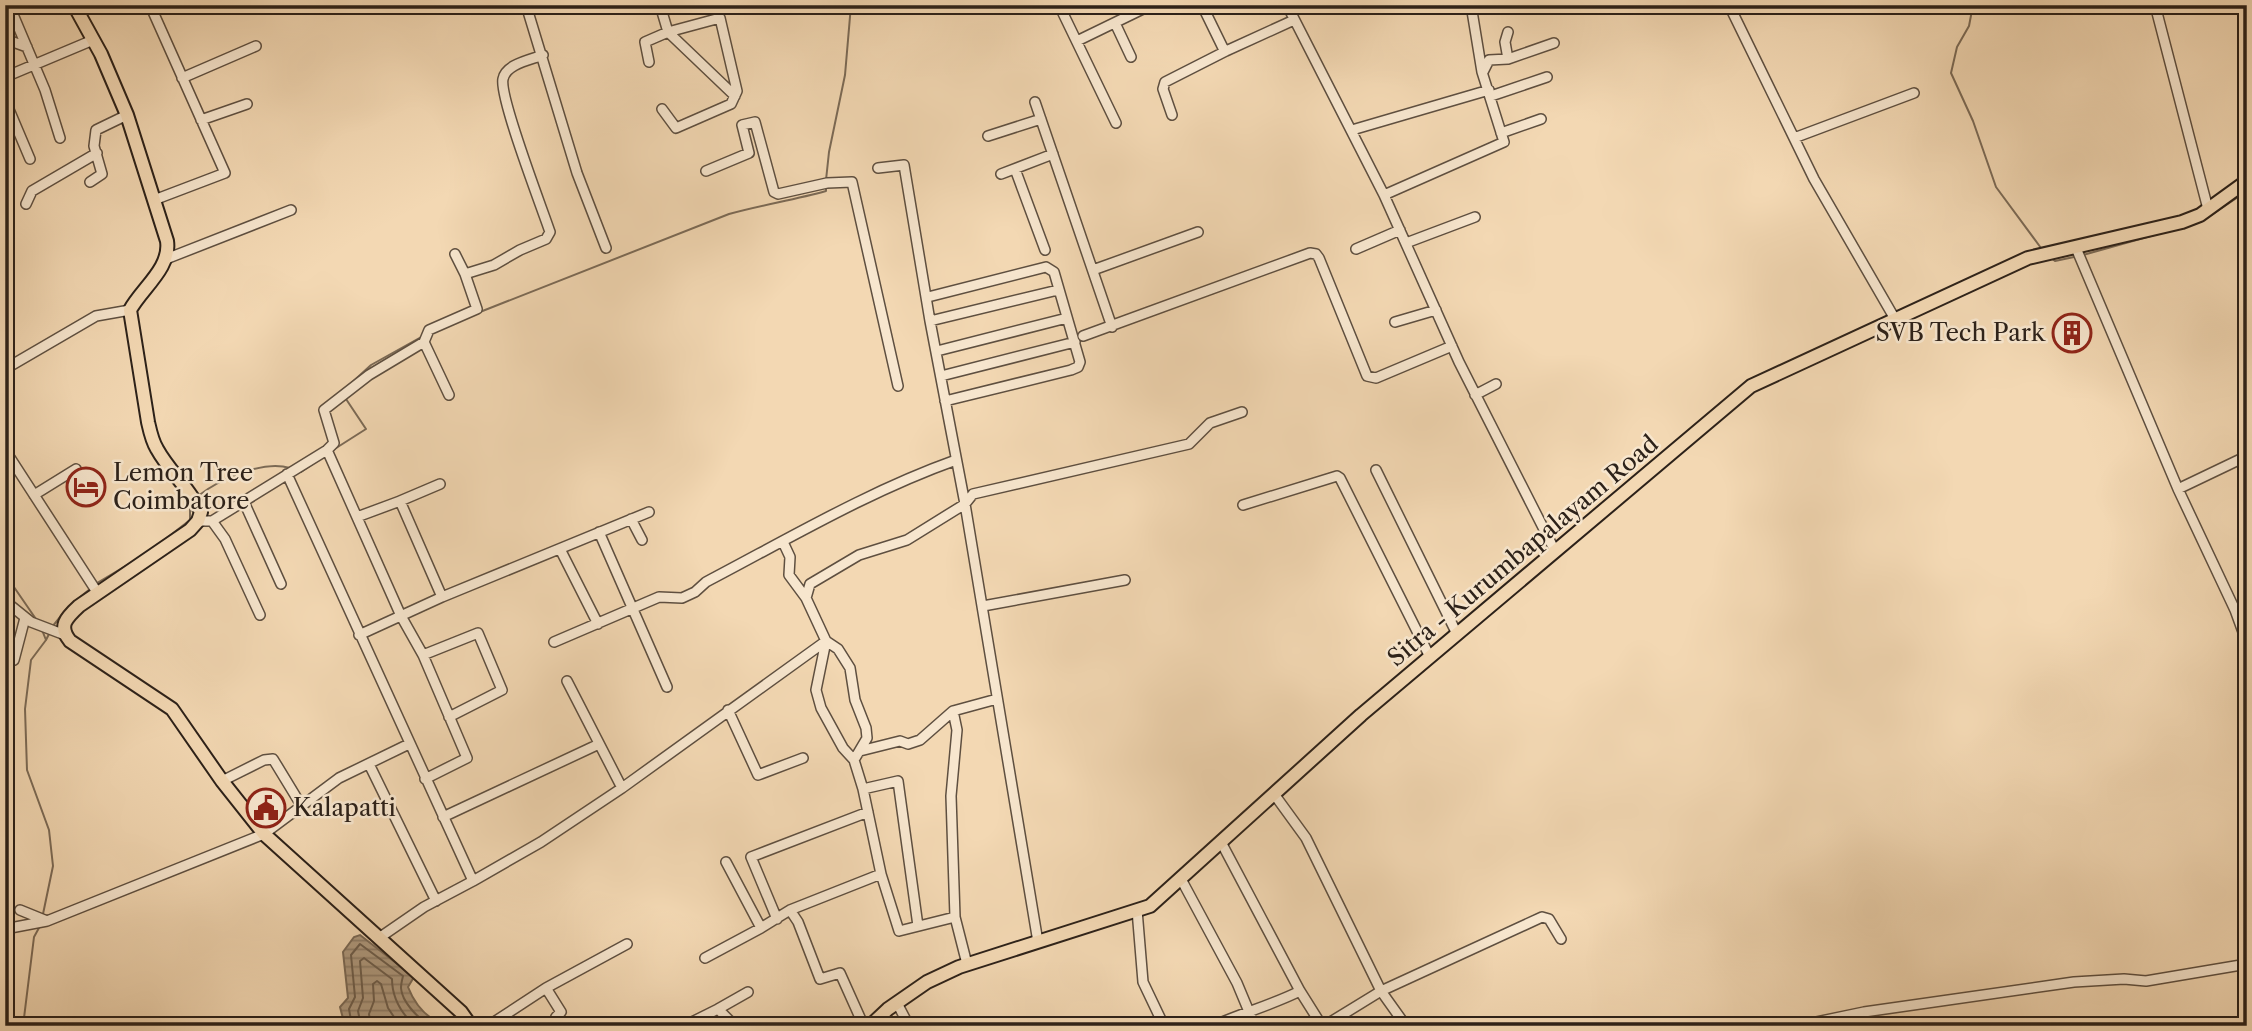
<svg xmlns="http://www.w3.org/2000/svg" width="2252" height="1031" viewBox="0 0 2252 1031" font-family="'Libre Caslon Text',serif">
<defs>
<pattern id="water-rules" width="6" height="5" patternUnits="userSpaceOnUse" patternTransform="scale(1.75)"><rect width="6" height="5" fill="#af9a7f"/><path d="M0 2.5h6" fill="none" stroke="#8f7d67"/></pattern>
</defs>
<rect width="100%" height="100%" fill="#f3d8b3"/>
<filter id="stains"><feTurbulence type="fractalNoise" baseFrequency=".00286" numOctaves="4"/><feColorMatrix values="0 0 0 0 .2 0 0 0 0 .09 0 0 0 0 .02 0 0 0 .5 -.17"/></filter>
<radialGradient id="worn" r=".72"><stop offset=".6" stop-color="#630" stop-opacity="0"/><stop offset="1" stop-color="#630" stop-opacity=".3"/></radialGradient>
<path fill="url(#water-rules)" stroke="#7b6a56" stroke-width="2" d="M360,935L414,977L408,987C415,1005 427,1019 446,1026H345L340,1007L348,998L343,952L354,937Z"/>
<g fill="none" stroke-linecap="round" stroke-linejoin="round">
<path stroke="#6e5e4c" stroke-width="2" d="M352,1026L349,1009L355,997L351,955L360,944L403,976C402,980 401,984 401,988C402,1003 418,1017 429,1026
M361,1026L358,1011L363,998L360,961L364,958L392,979C392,997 401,1013 415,1026
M371,1026L369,1014L374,1001L373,984L377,981L381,984L388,1008L400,1026"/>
<path stroke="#7b6a56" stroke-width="2" d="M1973,5L1969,26L1957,47L1951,73L1973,121L1996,187L2041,248
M826,180L829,152L845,75L851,5
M2204,220L2247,191
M2083,255L2165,232
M2050,257L2055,261L2074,257
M480,312L729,214C761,205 794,200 826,191V186
M347,387L371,365L423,336
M333,450L366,429L346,399
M298,471L301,472L314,463
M198,496C220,479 262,460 290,468
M159,544L190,520V506
M5,574L38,622
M97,583L134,561
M52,627L69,606L90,589
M42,630L46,640L31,660L25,709L27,770L49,830L53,866L43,914
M46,640L50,632
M23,1026L34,937L40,926"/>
<defs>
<path id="minor" d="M150,5L225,173L154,200
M526,5L577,173L606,248
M660,5L668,32L735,96
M1059,5L1116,123
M1202,5L1223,48L1226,51L1294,20
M1287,5L1384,195
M1471,5L1482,72L1504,142L1384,195L1459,362L1555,551
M1729,5L1814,179L1895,319
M2155,5L2208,209
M1386,8L1395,5
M12,12L45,90L60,138
M1115,23L1131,57
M5,39L27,47
M1077,41L1151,5
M1508,59L1505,42L1508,32
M649,62L645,42L668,32L720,18L737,91L731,104L676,128L662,109
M1483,72L1489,60L1508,59L1554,43
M5,77L93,40
M182,78L256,46
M1491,96L1547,77
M5,100L30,159
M1035,102L1112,327
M1172,115L1163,89L1165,82L1226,51
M201,120L247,104
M1352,130L1489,90
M1501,133L1541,119
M988,136L1041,119
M1794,138L1914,93
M878,168L904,165L930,321L965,504L1038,942
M1015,169L1045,250
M706,171L749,153L742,125L755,122L774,192L778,194L827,183L852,182L898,386
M1001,174L1053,154
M90,182L102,174L94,146L96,130L127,115
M26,204L32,191L97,153
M1406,243L1475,217
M2076,248L2178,489L2235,610L2247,643
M1356,249L1400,230
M166,259L291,210
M1093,270L1198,232
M465,274L494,265L520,250L546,239L550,232C542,208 499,97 503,79C506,64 530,60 543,55
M928,297L1046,267L1054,272L1080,362L1078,367L1071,370L945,401
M930,321L1058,290
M1395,322L1436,310
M1083,336L1310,253L1316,254L1319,258L1367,376L1376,378L1452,346
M424,342L449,395
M937,351L1067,318
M5,369L96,316L130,310
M941,376L1075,342
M1475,395L1496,384
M5,450L97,592
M327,450L401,616L423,655L467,758L425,779
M1376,470L1457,634
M287,474L473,881L424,907L379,938
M2178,489L2247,456
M34,495L76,469
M400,501L440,484
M244,502L281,584
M1243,505L1337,476L1340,478L1430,657
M357,517L400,501L442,597
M631,519L642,540
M198,521H212L327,450L334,443L324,410L369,375L424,342L429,330L477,309L465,274L455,254
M212,521L225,539L260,615
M599,532L667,687
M783,542L790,557L789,575L806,598L826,641L816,690L821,708L843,748L854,760L863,789L881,874L899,931L955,917L967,964
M560,549L598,624
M806,598L810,584L859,555L907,540L965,504L973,494L1189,444L1210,423L1242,412
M5,601L31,622L65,635
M983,606L1125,580
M359,635L442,597L649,512
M554,642L659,597L682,598L695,592L706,582C788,539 869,491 956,460
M423,655L478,633L502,690L449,717
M14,660L25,618
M728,710L758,775L803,758
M953,711L957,730L951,796L955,917
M860,751L900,741L908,744L920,740L953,711L997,699
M369,764L436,901
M222,781L264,760L273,759L301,805
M622,788L826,641L838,649L850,668L855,700L866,728L867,738L854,760
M863,789L898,781L918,926
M1274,794L1306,838L1381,991L1406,1026
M443,817L599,744
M1221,842L1300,991L1322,1026
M726,862L761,928
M1181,879L1237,983L1255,1026
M473,881L541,842L622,788L567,681
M20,910L47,921
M790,910L798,922L820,979L840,973L862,1022
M1137,910L1143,982L1164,1026
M777,919L751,857L868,812
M5,929L47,921L264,834L339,778L409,744
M705,958L761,928L790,910L881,874
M546,988L627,944
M897,1003L909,1026
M718,1009L748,992
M488,1026L546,988L561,1012L556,1017L561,1026
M684,1026L718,1009L735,1026
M1213,1026C1242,1013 1272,1005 1300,991
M1324,1026L1381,991L1542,917L1549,919L1561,939
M1797,1026L1864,1012L2074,982L2124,979L2146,981L2247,964"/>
<path id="major" d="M74,5L101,54L127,115L167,241C171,268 142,288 130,310L148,422C150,431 152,441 157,449C169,471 190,489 201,512L198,521L190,530L79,606C66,618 58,626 70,641L172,709L222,781L264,834L461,1012L471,1026
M870,1026L888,1009L927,982L959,967L1150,906L1361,715L1751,386L2028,258L2182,222L2200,215L2247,181"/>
</defs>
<use href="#minor" stroke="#5e4f40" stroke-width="12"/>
<use href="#major" stroke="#2c2119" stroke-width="16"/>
<use href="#minor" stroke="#f7e6ce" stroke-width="9"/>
<use href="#major" stroke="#f3d8b3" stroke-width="12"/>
</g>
<defs>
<symbol id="building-ring" viewBox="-11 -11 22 22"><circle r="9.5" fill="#f7e6ce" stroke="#8f2418" stroke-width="1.5"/><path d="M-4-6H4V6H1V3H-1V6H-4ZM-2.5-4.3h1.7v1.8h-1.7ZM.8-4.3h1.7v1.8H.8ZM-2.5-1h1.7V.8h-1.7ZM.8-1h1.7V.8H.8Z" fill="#8f2418"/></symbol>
<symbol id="hotel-ring" viewBox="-11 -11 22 22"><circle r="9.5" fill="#f7e6ce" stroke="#8f2418" stroke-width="1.5"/><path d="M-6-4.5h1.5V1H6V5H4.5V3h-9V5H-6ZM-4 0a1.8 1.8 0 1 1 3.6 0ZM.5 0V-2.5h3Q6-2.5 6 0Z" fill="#8f2418"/></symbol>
<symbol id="civic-ring" viewBox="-11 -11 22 22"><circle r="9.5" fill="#f7e6ce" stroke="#8f2418" stroke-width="1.5"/><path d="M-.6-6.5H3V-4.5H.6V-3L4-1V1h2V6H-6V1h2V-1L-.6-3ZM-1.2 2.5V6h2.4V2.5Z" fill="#8f2418"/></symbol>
</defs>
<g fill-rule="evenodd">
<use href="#building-ring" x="2050" y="311" width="44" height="44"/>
<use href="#hotel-ring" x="64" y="465" width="44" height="44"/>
<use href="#civic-ring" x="244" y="786" width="44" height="44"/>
</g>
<g text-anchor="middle" stroke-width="5" stroke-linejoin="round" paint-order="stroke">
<g font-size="24" fill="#2c2119" stroke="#f7e6ce" text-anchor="start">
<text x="2045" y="341" text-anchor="end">SVB Tech Park</text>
<text x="113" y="481">Lemon Tree<tspan x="113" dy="28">Coimbatore</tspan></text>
<text x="293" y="816">Kalapatti</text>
</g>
<g font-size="24" fill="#2c2119" stroke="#f7e6ce">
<text transform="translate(1523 551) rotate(-40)" y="8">Sitra - Kurumbapalayam Road</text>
</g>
</g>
<rect width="2252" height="1031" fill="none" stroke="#f3d8b3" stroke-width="28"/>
<rect x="7" y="7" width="2238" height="1017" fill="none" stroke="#2c2119" stroke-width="3.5"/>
<rect x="14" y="14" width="2224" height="1003" fill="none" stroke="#2c2119" stroke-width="2"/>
<rect width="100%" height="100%" filter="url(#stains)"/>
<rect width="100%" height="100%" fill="url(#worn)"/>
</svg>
